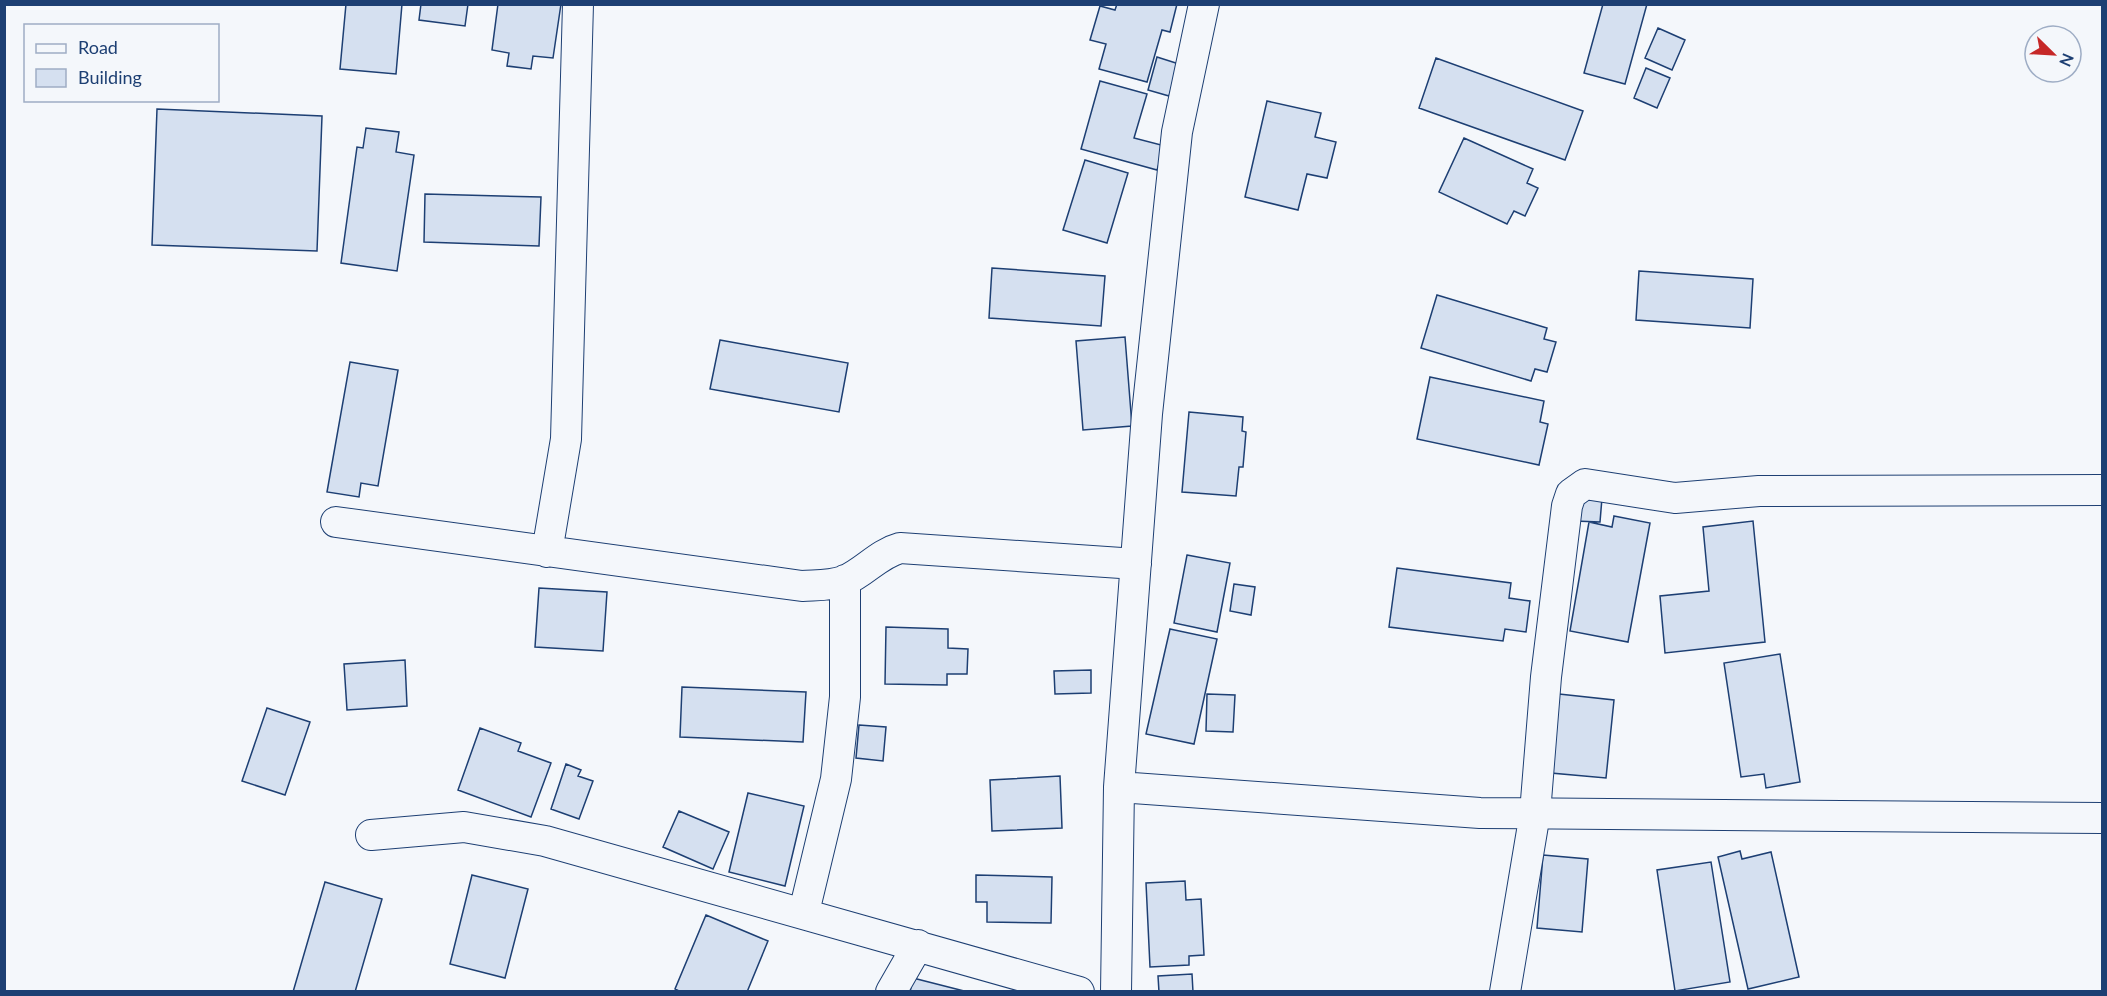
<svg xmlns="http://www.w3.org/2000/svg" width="2107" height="996" viewBox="0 0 2107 996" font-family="Lato,sans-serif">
<rect width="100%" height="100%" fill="#f4f7fb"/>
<path fill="#d5e0f0" stroke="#1d3f73" stroke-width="1.5" d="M346,4H402L396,74L340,69Z
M421,4H468L465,26L419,20Z
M498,4H561L553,58L533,56L531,69L507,66L509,53L492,50Z
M1117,4H1177L1170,32L1162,30L1147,82L1099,69L1106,44L1090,40L1100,6L1115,10Z
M1603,4H1647L1625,84L1584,73Z
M1658,28L1685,40L1672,70L1645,58Z
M1157,57L1179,64L1169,96L1148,90Z
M1436,58L1583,111L1565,160L1419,108Z
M1646,68L1670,78L1657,108L1634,98Z
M1100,81L1147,94L1134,138L1165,146L1157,170L1081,149Z
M1267,101L1321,113L1315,137L1336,142L1327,178L1307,174L1298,210L1245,197Z
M157,109L322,116L317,251L152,245Z
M366,128L399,132L396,152L414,155L397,271L341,263L357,147L363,148Z
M1464,138L1533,169L1527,183L1538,188L1525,216L1514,211L1507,224L1439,192Z
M1085,160L1128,173L1107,243L1063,230Z
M425,194L541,197L539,246L424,242Z
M992,268L1105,276L1101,326L989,318Z
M1639,271L1753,279L1750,328L1636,320Z
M1437,295L1547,328L1544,339L1556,342L1547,372L1535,369L1531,381L1421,348Z
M1125,337L1132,426L1083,430L1076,341Z
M720,340L848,363L839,412L710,389Z
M350,362L398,370L378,486L361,483L359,497L327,492Z
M1430,377L1544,401L1540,422L1548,424L1539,465L1417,439Z
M1189,412L1243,417L1242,431L1246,432L1243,467H1239L1236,496L1182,492Z
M1578,496L1602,498L1600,522L1575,521Z
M1614,516L1650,523L1628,642L1570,631L1589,522L1612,527Z
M1753,521L1765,642L1665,653L1660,596L1709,591L1703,527Z
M1187,555L1230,563L1217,632L1174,623Z
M1397,568L1511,583L1509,598L1530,601L1526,632L1505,629L1503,641L1389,627Z
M1234,584L1255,587L1251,615L1230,611Z
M539,588L607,592L603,651L535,647Z
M886,627L948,629V648L968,649L967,674H947V685L885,684Z
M1170,629L1217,639L1194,744L1146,734Z
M1780,654L1800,782L1766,788L1764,774L1741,777L1724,663Z
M405,660L407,706L347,710L344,664Z
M1091,670V693L1055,694L1054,671Z
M682,687L806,692L803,742L680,737Z
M1207,694L1235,695L1233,732L1206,731Z
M1559,694L1614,700L1606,778L1551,773Z
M267,708L310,722L285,795L242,781Z
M859,725L886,727L883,761L856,758Z
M480,728L521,743L518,751L551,763L531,817L458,790Z
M566,764L581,770L578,776L593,781L579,819L551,809Z
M1060,776L1062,828L992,831L990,780Z
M748,793L804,806L785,886L729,872Z
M679,811L729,832L713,869L663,847Z
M1740,851L1742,859L1771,852L1799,977L1748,989L1718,857Z
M1543,855L1588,859L1582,932L1537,928Z
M1711,862L1730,982L1675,991L1657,870Z
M472,875L528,889L505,978L450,964Z
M976,875L1052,877L1051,923L987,922V902H976Z
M1185,881L1186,900L1201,899L1204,955L1189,956V965L1150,967L1146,883Z
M325,882L382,899L355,992H293Z
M706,915L768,941L747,992H681L675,989Z
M1192,974L1193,992H1159L1158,976Z
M913,978L968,992H910Z"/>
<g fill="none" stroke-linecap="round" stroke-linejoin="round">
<defs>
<path id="minor" d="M336,522L802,586C816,585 830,586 844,581C865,572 878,554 900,548L1136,564
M547,552L566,439L578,4
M1119,787L1480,813L2102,818
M371,835L464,827L545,841L1079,992
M804,912L836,779L845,697V580
M891,992L918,945
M1116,992L1119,787L1147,414L1177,132L1204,4
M1505,992L1535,813L1546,677L1567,506L1571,494L1585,484L1675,498L1759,491L2102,490"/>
</defs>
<use href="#minor" stroke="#1d3f73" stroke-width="32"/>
<use href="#minor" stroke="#f4f7fb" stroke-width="30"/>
</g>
<rect width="2107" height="996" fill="none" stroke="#1d3f73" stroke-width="12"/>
<rect x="24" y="24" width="195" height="78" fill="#f4f7fb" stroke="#9eadc5" stroke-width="1.5"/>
<rect x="36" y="44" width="30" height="9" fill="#f4f7fb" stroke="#9eadc5" stroke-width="1.5"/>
<text x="78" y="54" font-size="18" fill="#1d3f73">Road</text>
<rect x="36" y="69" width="30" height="18" fill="#d5e0f0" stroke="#9eadc5" stroke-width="1.5"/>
<text x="78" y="84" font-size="18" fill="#1d3f73">Building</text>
<g transform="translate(2053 54) rotate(114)"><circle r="28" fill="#f4f7fb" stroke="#9eadc5" stroke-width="1.5"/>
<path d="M0-4.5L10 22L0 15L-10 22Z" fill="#c62828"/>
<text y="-9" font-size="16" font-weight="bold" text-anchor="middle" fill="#1d3f73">N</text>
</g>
</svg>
